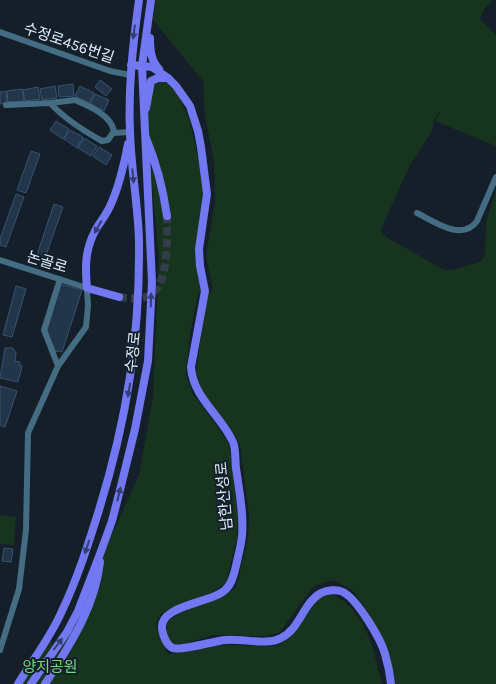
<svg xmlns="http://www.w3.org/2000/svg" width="496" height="684" viewBox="0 0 496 684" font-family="Karla,'Noto Sans KR',sans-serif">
<rect width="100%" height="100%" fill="#141f2a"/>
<path fill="#17341f" d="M156,0H493L484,9L480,19L496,35V146L435,121L441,111L435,117L431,133L410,165L381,229L383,235L444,270H451L480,262L485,255L486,221L496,190V684H395L393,670L386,645L377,628L363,604L353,591L336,581L325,582L313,587L280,632C259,642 232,631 209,636C196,640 185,646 171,644L166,633L167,624L171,619L180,613L221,597L236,588L248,538L249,515L240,445L233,433L204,394L196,374L201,334L208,295L213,289L206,256L215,201L214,161L205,116L203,81L153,20Z
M155,79L169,83L179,97L189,118L196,148L201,173L204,201L200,219L203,289L198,295L190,334L186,374L193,394L222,433L229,445L238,515L237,538L226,583L211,593L170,609L161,614L157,620L156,628L168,654L223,645L278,646L289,638L297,628L318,599L330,593C336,597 344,600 349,606C370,626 375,657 382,684H19L49,639L55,648L78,610L139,475L153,397L159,257L146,122L148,88Z
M0,515L16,517L14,545L0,544Z"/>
<path fill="#223549" stroke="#365373" d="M100,80L112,89L106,96L95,87Z
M73,84L74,96L59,97L58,86Z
M55,86L57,98L42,100L40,89Z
M80,86L94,93L89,103L75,96Z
M38,87L40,99L25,101L23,90Z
M22,89L24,101L8,102L7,91Z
M6,91L7,103L0,104V92Z
M95,94L109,100L104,111L90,104Z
M56,121L69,129L63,139L50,130Z
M70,130L83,137L77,148L64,139Z
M84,138L97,146L91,156L78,148Z
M99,147L112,155L106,165L93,156Z
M31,151L40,154L26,193L17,190Z
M16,194L24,197L6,247L0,245V239Z
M54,204L63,207L45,258L37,255Z
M60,284L82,290L62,352L55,351L47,331Z
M16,286L26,289L12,337L3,335Z
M5,348H13L16,353L15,361L20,362L19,365L22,366L18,382L0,378Z
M0,386L17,391L5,427L0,425Z
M4,548L13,549L11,562L2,561Z"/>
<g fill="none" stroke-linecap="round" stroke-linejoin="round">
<path stroke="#333e4a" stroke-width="8" stroke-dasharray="8 4" stroke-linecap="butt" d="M119,297C129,298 145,301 153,293C169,279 167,236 167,216"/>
<path stroke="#446d84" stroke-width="6" d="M0,32L110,71L130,75
M75,100C89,106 111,115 114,131L108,140L102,141C82,130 65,119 50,103Z
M6,105L50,103
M113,133L130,132
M417,213C435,222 462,242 477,221L496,177
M0,260L87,288L88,306L86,327L58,366L28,433L26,530L19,589L0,650
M58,366L44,330L60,279"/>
<path stroke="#7278f1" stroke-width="8" d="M150,38C150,50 151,61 159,69
M131,65L152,67L168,78L176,86L190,106L198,131L201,147L207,194L199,249L200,266L205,291L191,367C193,398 221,415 233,442C236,449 235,460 236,468C239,490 244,514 242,536C241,546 238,556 236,566C234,574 232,584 225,590C212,603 159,605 162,629C163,636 167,646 173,648C180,651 215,641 225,640C242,638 267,646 281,638C300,629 303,603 321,593C327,590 337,589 343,592C357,599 381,639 385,654C388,664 390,674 391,684
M146,108L151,81L158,78H168
M146,138C157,164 163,189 167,216
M119,297L87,288C85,267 85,250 95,231C100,222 107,214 111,204C120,184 124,165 128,144
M18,684C32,661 50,638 61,613C77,580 88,545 99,510C127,419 140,337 139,241C138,205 131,168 130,132C128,87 133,44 139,0
M31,684L67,632L78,611L100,554L112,521L121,486L135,429L148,361L152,282L142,66L151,0
M45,684C69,646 95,608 100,562"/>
</g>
<defs><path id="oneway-solid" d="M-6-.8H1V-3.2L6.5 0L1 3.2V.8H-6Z" transform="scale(1.25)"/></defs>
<g fill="#353e70">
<use href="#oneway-solid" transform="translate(134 32) rotate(97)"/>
<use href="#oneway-solid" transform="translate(133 176) rotate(85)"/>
<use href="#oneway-solid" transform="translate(98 227) rotate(119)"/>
<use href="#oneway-solid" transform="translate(151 300) rotate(-88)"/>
<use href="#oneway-solid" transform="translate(129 390) rotate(100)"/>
<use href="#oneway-solid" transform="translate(119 494) rotate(-76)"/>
<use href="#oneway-solid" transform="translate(87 547) rotate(108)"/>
<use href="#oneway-solid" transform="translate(58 644) rotate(-53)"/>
</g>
<g text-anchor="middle" stroke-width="4" stroke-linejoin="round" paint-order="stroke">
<g font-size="15" fill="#e0f0fc" stroke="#141f2a">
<text transform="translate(69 43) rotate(19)" y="5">수정로456번길</text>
<text transform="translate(47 262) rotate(17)" y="5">논골로</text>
<text transform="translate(133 352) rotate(-84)" y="5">수정로</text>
<text transform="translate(224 496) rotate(-95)" y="5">남한산성로</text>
</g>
<g font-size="15" fill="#71d779" stroke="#141f2a">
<text x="50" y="672">양지공원</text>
</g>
</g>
</svg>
